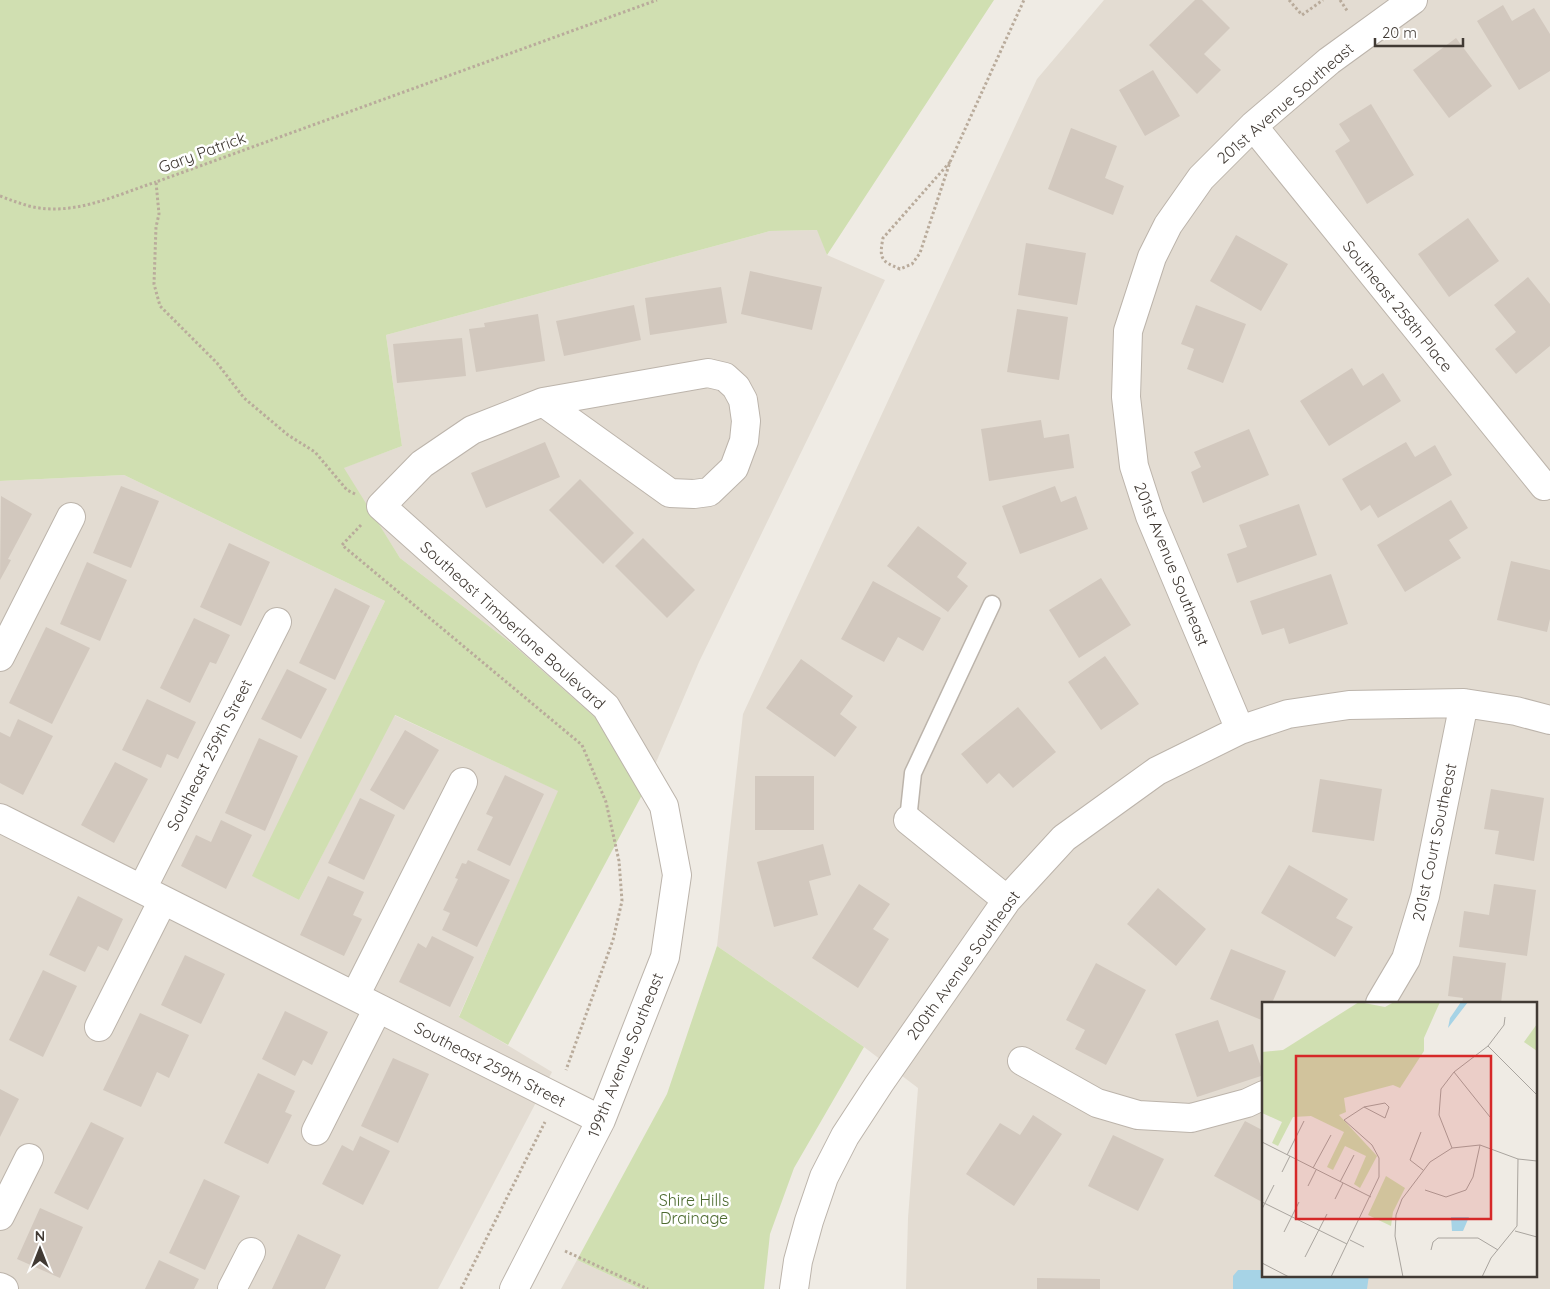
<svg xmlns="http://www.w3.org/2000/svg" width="1550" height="1289" viewBox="0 0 1550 1289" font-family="Quicksand,sans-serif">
<rect width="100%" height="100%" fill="#efebe4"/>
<path fill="#e3dcd2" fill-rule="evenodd" d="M1104,0H1550V1289H906L908,1218L918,1088L864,1047L717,946L743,714L1037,79ZM1264,1003H1536V1275H1264Z
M818,230L827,255L885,280L699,662L642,795L511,643L400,558L343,468L402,446L386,335L770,231Z
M124,475L385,601L253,876L299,900L394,715L559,791L459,1016L552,1072L438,1289H0V481Z
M577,1260L640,1289H561Z"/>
<path fill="#d0dfb1" d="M0,0H994L827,255L817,230L770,231L386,335L402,446L344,468L400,558L511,643L598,720L642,795L508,1045L459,1017L558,791L395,715L299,900L252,876L385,601L124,475L0,481Z
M717,946L864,1047L794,1168L770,1234L764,1289H640L577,1260L667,1094Z"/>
<path fill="#a6d3e6" d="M1238,1270H1264V1275H1369L1367,1289H1233V1276Z"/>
<path fill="#d2c8be" d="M1195,0H1202L1230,28L1204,54L1221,70L1197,94L1149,45Z
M1503,5L1512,21L1534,8L1550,34V71L1519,90L1477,21Z
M1456,38L1492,86L1449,118L1413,70Z
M1153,70L1180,116L1145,136L1119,90Z
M1371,104L1414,175L1367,204L1335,151L1350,141L1339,124Z
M1071,128L1117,146L1105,178L1124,186L1113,215L1048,189Z
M1468,218L1499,261L1449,297L1418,254Z
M1236,235L1288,264L1261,311L1210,281Z
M1026,243L1086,253L1077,305L1018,295Z
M750,271L822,287L812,330L741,314Z
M1528,277L1550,304V346L1516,374L1495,349L1516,332L1494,305Z
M721,287L727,323L650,335L645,298Z
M634,305L641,340L564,356L556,321Z
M1196,305L1246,324L1223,383L1187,369L1194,349L1181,344Z
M1017,309L1068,317L1059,380L1007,372Z
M538,314L545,361L476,372L469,329L485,327L484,323Z
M462,338L466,376L397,383L393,344Z
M1352,368L1363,386L1383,373L1401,401L1329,446L1300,401Z
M1041,420L1044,438L1069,434L1074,468L989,481L981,429Z
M1249,429L1269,475L1203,503L1191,472L1201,467L1194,452Z
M545,442L560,477L486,508L471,473Z
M1406,442L1415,457L1435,445L1452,475L1378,518L1370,505L1361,511L1342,479Z
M580,479L634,533L603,564L549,510Z
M121,486L159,501L131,568L93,553Z
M1055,486L1061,502L1076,496L1088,529L1020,554L1002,506Z
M1,496L32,514L8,559L11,560L0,580Z
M1451,500L1468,528L1449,540L1461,558L1405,592L1377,545Z
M1299,504L1317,555L1237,583L1227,554L1247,547L1239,525Z
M918,526L967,563L957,577L968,586L948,612L887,566Z
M643,538L695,590L667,618L615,566Z
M229,543L270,562L241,626L200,607Z
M1511,561L1550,570V619L1547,632L1497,620Z
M87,562L127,580L100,641L60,624Z
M1331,574L1348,624L1289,644L1284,628L1262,635L1250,601Z
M1101,578L1131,625L1079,658L1049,610Z
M873,581L941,618L923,651L898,637L884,662L841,639Z
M335,588L370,606L335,680L299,663Z
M194,618L230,635L216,664L210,662L190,703L160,688Z
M46,627L90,648L52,724L9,703Z
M1105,656L1139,704L1101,730L1068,682Z
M801,659L853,696L840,714L857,727L835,757L766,708Z
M287,669L327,689L301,739L261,719Z
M147,699L196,722L178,759L167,754L161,768L122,750Z
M1018,707L1056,752L1013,788L999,773L987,784L961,754Z
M18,719L53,736L23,795L0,783V732L10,737Z
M405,730L439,750L404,810L370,790Z
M259,738L298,756L265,831L225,813Z
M115,762L148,779L114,843L81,825Z
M505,775L544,794L510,866L477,850L493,817L486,814Z
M755,776H814V830H755Z
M1320,779L1382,789L1374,841L1312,832Z
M1491,789L1544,798L1534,861L1495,854L1499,831L1484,829Z
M360,798L395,815L364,880L328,863Z
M221,820L252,835L226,889L181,866L196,835L211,842Z
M823,844L831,875L809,881L818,915L774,927L757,862Z
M468,860L510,880L477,947L442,930L450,913L443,910L458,879L455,878L462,863L466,864Z
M1289,865L1348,899L1336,918L1353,927L1335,957L1261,913Z
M328,876L364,892L353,915L362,919L344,956L300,935Z
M859,884L890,904L873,929L889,939L858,988L812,958Z
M1494,884L1536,890L1527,956L1459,947L1464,911L1489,915Z
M1158,888L1206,929L1176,966L1127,924Z
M78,896L123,919L108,951L98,946L85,972L49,955Z
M432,936L474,957L450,1007L399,982L418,943L426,948Z
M1231,949L1286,971L1272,1003H1264V1021L1210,999Z
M185,955L225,974L201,1024L161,1005Z
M1453,956L1506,963L1501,1003H1462L1463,998L1448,996Z
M1096,963L1146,990L1106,1065L1075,1049L1085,1030L1066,1020Z
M43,970L77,986L43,1057L9,1040Z
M285,1011L328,1032L312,1065L303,1060L295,1076L262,1059Z
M140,1013L189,1035L169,1078L157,1072L141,1107L103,1090Z
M1218,1020L1229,1052L1253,1044L1264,1075L1197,1097L1175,1034Z
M393,1058L429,1074L398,1143L361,1126Z
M258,1073L295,1091L285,1112L292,1115L268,1164L224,1143Z
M0,1089L19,1099L0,1137Z
M1033,1115L1062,1134L1014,1206L966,1174L1000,1123L1020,1135Z
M1245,1121L1264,1131V1199L1262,1202L1214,1176Z
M91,1122L124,1138L88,1210L54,1193Z
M1113,1135L1164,1159L1138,1211L1088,1186Z
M360,1136L390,1151L363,1205L322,1184L342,1145L353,1151Z
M204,1179L240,1196L205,1270L169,1253Z
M40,1208L83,1227L60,1278L17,1259Z
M298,1234L341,1255L325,1289H272Z
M159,1260L199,1279L194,1289H145Z
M1037,1278L1100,1279V1289H1037Z"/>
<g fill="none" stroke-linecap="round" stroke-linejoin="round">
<defs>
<path id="lane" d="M908,820L913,773L992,604"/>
<path id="street" d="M1253,126L1544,486
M0,657L71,517
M1240,730L1150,516L1134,466L1126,397L1128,331L1152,257L1168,225L1201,178L1253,126L1329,61L1413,0
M0,818L601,1120
M908,820L1007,900
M142,889L277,622
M355,996L463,782
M1380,1003L1406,959L1425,896L1464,703
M99,1027L163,900
M1022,1061L1097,1103L1138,1115L1191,1118L1247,1103L1264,1095
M316,1131L378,1008
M0,1216L29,1158
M0,1287L4,1289
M232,1289L251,1252
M514,1289L601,1120L665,957L677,875L664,806L606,707L381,506L422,464L472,430L543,402L670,493L694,494L709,492L734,468L744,441L746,421L743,400L736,387L725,377L708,373L543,402
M794,1289L798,1261L809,1221L824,1177L845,1136L879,1084L1007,900L1064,838L1157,771L1240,730L1288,714L1349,705L1464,703L1516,711L1550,720"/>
</defs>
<use href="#lane" stroke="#bcb4ab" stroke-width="19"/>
<use href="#street" stroke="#bcb4ab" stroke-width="30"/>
<path stroke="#b9ab9b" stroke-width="3" stroke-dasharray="2.5 2.5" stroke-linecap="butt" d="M1289,0L1302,15L1323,0
M1340,0L1348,12
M950,162L883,238C879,259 881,261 900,269L912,264L920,253L950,162L1024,0
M0,196C10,200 19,203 29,206C73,217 116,195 156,182
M355,494L347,490L315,452L288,435L244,398L217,363L160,306L154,284L156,227L159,214L156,182L657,0
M361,525L342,545L582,745L606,802L619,861L622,901L613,940L566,1070
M565,1251L648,1289
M461,1289L545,1122"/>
<use href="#lane" stroke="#fff" stroke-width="16"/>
<use href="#street" stroke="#fff" stroke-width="28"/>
</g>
<g text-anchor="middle" stroke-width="5" stroke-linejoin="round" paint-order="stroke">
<g font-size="16" fill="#413a34" stroke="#fff">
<text transform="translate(1285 103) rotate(-41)" y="6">201st Avenue Southeast</text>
<text transform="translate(202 152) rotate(-20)" y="6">Gary Patrick</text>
<text transform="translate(1398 306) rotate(51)" y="6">Southeast 258th Place</text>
<text transform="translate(1172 564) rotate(68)" y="6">201st Avenue Southeast</text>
<text transform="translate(513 625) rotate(42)" y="6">Southeast Timberlane Boulevard</text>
<text transform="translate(209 755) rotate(-63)" y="6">Southeast 259th Street</text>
<text transform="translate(1434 842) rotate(-78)" y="6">201st Court Southeast</text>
<text transform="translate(963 965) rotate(-54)" y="6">200th Avenue Southeast</text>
<text transform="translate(625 1055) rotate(-68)" y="6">199th Avenue Southeast</text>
<text transform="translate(490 1064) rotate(27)" y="6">Southeast 259th Street</text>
</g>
<g font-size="16" fill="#4d6b30" stroke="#fff">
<text x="694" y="1206">Shire Hills<tspan x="694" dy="18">Drainage</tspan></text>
</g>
</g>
<g transform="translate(1262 1002)">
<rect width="275" height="275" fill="#efebe4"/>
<path d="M97,0L123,5L132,0H178L162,36V49L138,86L131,83L82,96L84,110L77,113L115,154L98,186L92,182L104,154L83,144L71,168L65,165L82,130L49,114L31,115L16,144L10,141L20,120L0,111V50L21,48ZM275,22V49L262,40ZM124,174L143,186L131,210L129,224L106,213Z" fill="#d0dfb1"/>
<path d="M199,0H206L186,26L188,16ZM189,215H207L201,229H190Z" fill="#a6d3e6"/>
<path fill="none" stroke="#a9a49e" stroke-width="1" d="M226,44L275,93M192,70L228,115M159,130L148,158L161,168M0,140L109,195M190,146L177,113L179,87L192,70L226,44L242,23L243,15M25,153L42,119M51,166L69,133M20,170L28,154M78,180L92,153M46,184L54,168M163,188L184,195L204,188L211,175L218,143M73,197L81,181M0,200L85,242M0,207L12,183M253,229L275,235M22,230L37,200M88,238L102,245M169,248L171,240L176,236H216L236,248M43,255L65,212M0,261L27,275M69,275L117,175V156L110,143L82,118L102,105L123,116L127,105L123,101L102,105M141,275L133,234L134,213L140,197L168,160L190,146L218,143L256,157L275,159M220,275L229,256L255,224L256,157"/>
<path fill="#d62828" fill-opacity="0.15" stroke="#d62828" stroke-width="2.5" d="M34,54H229V217H34Z"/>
<rect width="275" height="275" fill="none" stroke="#413a34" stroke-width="2.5"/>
</g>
<g transform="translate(40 1249)" stroke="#ffffff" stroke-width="4" paint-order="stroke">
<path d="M0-4L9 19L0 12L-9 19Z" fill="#413a34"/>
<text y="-8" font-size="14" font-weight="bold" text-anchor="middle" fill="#413a34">N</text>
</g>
<path d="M1375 38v8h88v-8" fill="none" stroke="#413a34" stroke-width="2.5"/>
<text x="1382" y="38" font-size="15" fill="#413a34" stroke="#ffffff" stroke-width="4" paint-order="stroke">20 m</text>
</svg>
